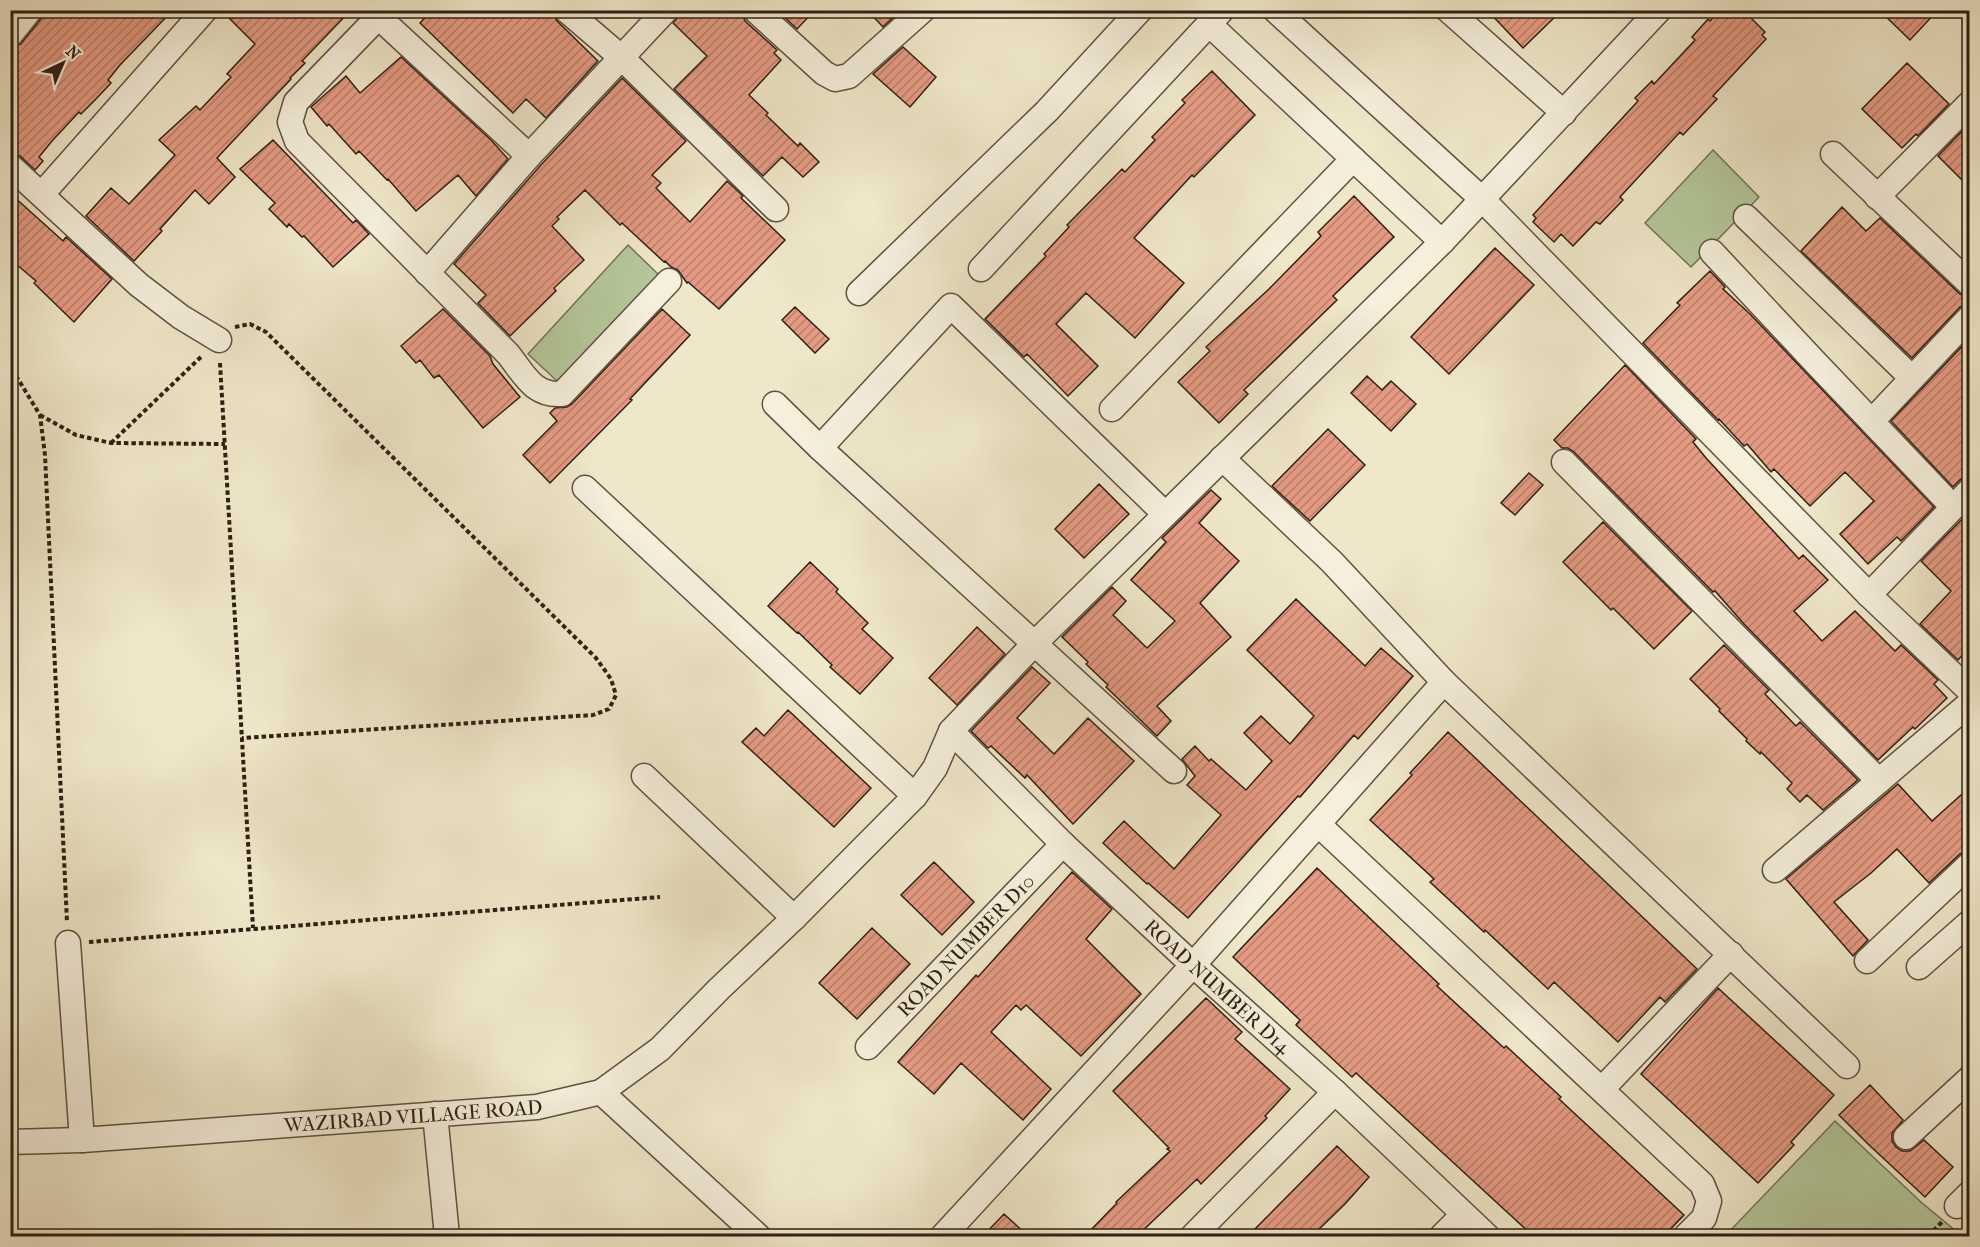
<svg xmlns="http://www.w3.org/2000/svg" width="1980" height="1247" viewBox="0 0 1980 1247" font-family="'IM FELL French Canon',serif">
<defs>
<pattern id="building-hatch" width="6" height="6" patternUnits="userSpaceOnUse" patternTransform="scale(1.5)"><rect width="6" height="6" fill="#e59b83"/><path d="M-1 1l2-2M0 6l6-6M5 7l2-2" fill="none" stroke="#ba7e6a"/></pattern>
</defs>
<rect width="100%" height="100%" fill="#efe7c9"/>
<filter id="stains"><feTurbulence type="fractalNoise" baseFrequency=".00333" numOctaves="4"/><feColorMatrix values="0 0 0 0 .2 0 0 0 0 .09 0 0 0 0 .02 0 0 0 .5 -.17"/></filter>
<radialGradient id="worn" r=".72"><stop offset=".6" stop-color="#630" stop-opacity="0"/><stop offset="1" stop-color="#630" stop-opacity=".3"/></radialGradient>
<path fill="#b4c79a" stroke="#727356" stroke-width="1.5" d="M1713,150L1759,197L1691,267L1645,223Z
M628,245L659,275L558,382L528,354Z
M1835,1121L1922,1203L1962,1236H1725Z"/>
<path fill="url(#building-hatch)" stroke="#2f1f13" stroke-width="1.5" d="M44,10H173L120,65L108,80L111,83L96,99L81,114L79,112L52,141L39,157L43,161L35,170L20,156L10,152V49L21,44L41,19Z
M221,10H351L302,61L305,63L290,78L291,79L217,158L235,177L209,204L195,190L160,229L162,231L134,261L86,216L111,188L129,204L175,155L159,140L196,106L200,110L231,77L227,74L255,44Z
M432,10H552L557,21L598,61L546,118L526,99L513,113L420,23Z
M684,10H741L745,21L777,50L774,53L781,60L749,95L768,113L766,115L798,146L800,143L819,162L803,177L782,157L763,176L674,89L707,56L673,23Z
M777,10H815L797,29Z
M867,10H901L883,27Z
M1487,10H1562L1523,48Z
M1720,10H1743L1765,32L1762,35L1766,39L1713,96L1717,99L1683,135L1680,132L1620,197L1623,200L1600,224L1596,222L1573,246L1561,234L1554,242L1533,222L1536,218L1533,215L1638,101L1635,98L1652,81L1654,84L1695,40L1692,37L1708,19L1710,21Z
M1879,10H1938L1910,40Z
M903,47L936,77L910,107L873,74Z
M401,57L491,140L508,159L476,196L458,175L416,211L388,179L387,180L359,151L356,154L329,124L327,126L311,107L346,76L360,93Z
M1907,63L1949,104L1918,136L1916,134L1902,148L1862,109Z
M1212,71L1255,115L1194,177L1192,175L1134,238L1184,283L1135,338L1086,293L1056,324L1098,366L1068,396L1027,354L1024,357L985,319L1046,256L1044,254L1069,227L1067,225L1122,169L1125,172L1155,140L1152,137L1185,103L1182,100Z
M622,78L686,141L652,175L661,183L656,188L690,222L727,181L743,196L741,198L785,240L719,309L688,282L687,283L678,270L671,267L665,261L664,262L622,223L620,225L585,190L557,217L559,219L552,226L584,260L554,288L556,291L510,336L478,303L486,295L454,264L540,166Z
M1969,124L1970,125V188L1938,156Z
M273,140L353,223L356,220L369,234L333,267L304,236L302,237L289,224L287,227L269,209L275,203L240,169Z
M10,186L16,191L12,195L63,241L66,237L112,279L74,322L44,293L34,283L36,281L10,259Z
M1354,196L1394,237L1333,296L1337,300L1244,390L1248,394L1219,423L1178,382L1210,351L1206,347L1269,289L1321,236L1318,232Z
M1842,207L1866,231L1880,218L1960,294L1970,298V303L1960,307L1912,358L1801,251Z
M1495,248L1534,285L1449,374L1411,337Z
M1710,271L1725,287L1723,289L1750,314L1934,507L1901,541L1897,537L1868,564L1840,534L1874,501L1845,472L1810,506L1774,469L1771,472L1747,444L1744,446L1719,419L1718,420L1643,343L1680,305L1677,303Z
M795,307L829,339L815,353L782,320Z
M443,309L490,356L493,364L520,397L483,428L439,375L434,378L420,360L416,363L401,346Z
M662,309L690,335L630,399L632,400L550,483L523,455L557,421L550,413L555,408L567,407L572,404Z
M1970,338V476L1960,480L1953,487L1891,421Z
M1625,365L1696,439L1693,442L1706,458L1799,559L1803,555L1828,580L1794,611L1822,641L1855,611L1895,651L1901,645L1938,680L1934,684L1947,698L1915,729L1913,727L1878,760L1744,624L1715,591L1713,592L1574,452L1568,448H1562L1554,440Z
M1367,376L1382,390L1391,381L1416,404L1391,431L1351,393Z
M1328,429L1365,465L1310,521L1272,486Z
M1529,473L1543,485L1515,515L1501,503Z
M1099,484L1129,514L1084,558L1055,529Z
M1211,490L1221,499L1199,523L1239,561L1200,603L1231,637L1157,706L1171,721L1157,736L1106,687L1108,685L1086,664L1088,662L1062,637L1112,587L1126,601L1113,615L1147,648L1175,621L1131,580L1166,542L1162,538Z
M1970,511V647L1958,660L1920,624L1951,591L1921,561Z
M1603,522L1692,611L1654,649L1613,608L1611,610L1563,562Z
M810,562L838,589L836,592L868,623L862,629L893,658L860,694L830,667L832,665L798,632L797,633L768,606Z
M1296,599L1365,666L1381,648L1413,676L1358,739L1354,735L1300,797L1298,796L1188,918L1148,883L1147,884L1103,843L1124,821L1174,869L1221,815L1187,785L1195,776L1182,759L1195,746L1209,761L1211,759L1246,790L1272,761L1244,733L1261,716L1290,744L1314,716L1247,650Z
M977,627L1005,654L957,705L929,678Z
M1724,645L1769,690L1765,694L1796,726L1800,722L1858,780L1823,810L1807,795L1800,802L1787,789L1792,783L1761,752L1760,754L1746,741L1747,739L1719,711L1720,709L1690,679Z
M1032,667L1050,683L1017,718L1054,754L1088,718L1134,761L1073,824L1027,775L1025,778L991,746L988,748L971,731Z
M788,710L871,788L834,827L742,742L756,728L764,736Z
M1448,732L1697,969L1665,1002L1660,997L1618,1042L1554,982L1548,989L1485,930L1484,932L1430,882L1434,879L1370,820L1412,775L1410,773Z
M1898,784L1932,821L1970,787V850L1960,854L1929,883L1897,849L1871,873L1834,902L1868,940L1853,956L1786,879Z
M934,862L974,902L942,935L901,895Z
M1317,868L1439,984L1437,986L1504,1048L1506,1046L1561,1097L1559,1099L1684,1215L1664,1236H1533L1356,1073L1352,1077L1296,1025L1300,1020L1233,957Z
M1072,872L1112,909L1086,939L1141,994L1081,1056L1026,1005L1021,1010L1016,1005L991,1032L1051,1089L1023,1120L961,1063L934,1094L898,1062L976,975L978,977Z
M872,928L910,964L857,1019L819,983Z
M1718,988L1834,1095L1791,1142L1794,1145L1758,1183L1641,1074Z
M1206,998L1242,1032L1235,1039L1290,1089L1265,1116L1267,1118L1201,1184L1197,1179L1137,1236H1085L1117,1203L1116,1202L1170,1151L1167,1149L1169,1148L1113,1091Z
M1870,1085L1903,1120L1892,1133V1141L1896,1147L1902,1151H1910L1924,1140L1953,1167L1925,1197L1868,1144L1839,1115Z
M1337,1146L1369,1177L1345,1204L1312,1236H1248Z
M1004,1214L1028,1236H983Z"/>
<g fill="none" stroke-linecap="round" stroke-linejoin="round">
<defs>
<g id="minor">
<path d="M371,10L529,156"/>
<path d="M385,10L296,102L290,122L297,141L508,354C524,374 533,396 562,394L669,281"/>
<path d="M566,10L622,58L776,209"/>
<path d="M755,10L824,73L835,79L849,76L923,10"/>
<path d="M1275,10L1483,200L1869,595L1970,691"/>
<path d="M1448,10L1564,113"/>
<path d="M1209,24L1442,242"/>
<path d="M10,35L30,10"/>
<path d="M1833,154L1970,284"/>
<path d="M10,166L139,285L181,317L219,340"/>
<path d="M42,194L205,10"/>
<path d="M1877,197L1970,103"/>
<path d="M1746,217L1912,378"/>
<path d="M1712,252L1814,361L1953,507"/>
<path d="M981,269L1222,10"/>
<path d="M427,273L529,156L666,10"/>
<path d="M859,293L1047,111L1140,10"/>
<path d="M775,404L820,448L1174,771"/>
<path d="M1112,409L1353,159"/>
<path d="M1872,421L1970,317"/>
<path d="M820,448L951,306L1165,514"/>
<path d="M1222,458L1332,562L1444,682L1847,1066"/>
<path d="M1564,462L1879,781"/>
<path d="M585,488L915,796"/>
<path d="M1869,595L1970,490"/>
<path id="s1" d="M951,731L1063,844L1193,965L1335,1092L1487,1236"/>
<path d="M644,776L794,918"/>
<path d="M1319,825L1702,1184L1709,1201L1704,1218L1686,1236"/>
<path d="M1775,870L1970,703"/>
<path d="M68,943L82,1140"/>
<path d="M1867,961L1970,864"/>
<path d="M1919,967L1970,922"/>
<path id="s2" d="M868,1047L1063,844"/>
<path d="M1602,1089L1731,954"/>
<path d="M601,1092L758,1236"/>
<path d="M435,1114L447,1236"/>
<path d="M1906,1137L1970,1078"/>
<path id="s3" d="M10,1142L82,1140L537,1107L601,1092L660,1049L719,989L794,918L915,796L935,768L951,731L1034,644L1442,242L1659,10"/>
<path d="M1957,1206L1970,1193"/>
<path d="M943,1236L1193,965L1444,682"/>
<path d="M1193,1236L1335,1092"/>
<path d="M1442,1236L1463,1215"/>
</g>
</defs>
<use href="#minor" stroke="#5f5140" stroke-width="27"/>
<path stroke="#2f1f13" stroke-width="4" stroke-dasharray="4.5 3" stroke-linecap="butt" d="M235,327L250,324L266,332L596,658L611,679L616,695L609,709L593,715L242,738
M220,363L253,928
M10,371L18,379L40,415L45,455L67,922
M40,415L76,435L111,443L225,444
M111,443L203,355
M89,942L660,897
M1928,1236L1942,1222"/>
<use href="#minor" stroke="#f5efdc" stroke-width="24"/>
</g>
<g text-anchor="middle" stroke-width="4.5" stroke-linejoin="round" paint-order="stroke">
<g font-size="20" fill="#2f1f13" stroke="#f5efdc">
<text dy="7" stroke="none"><textPath href="#s2" startOffset="141">ROAD NUMBER D10</textPath></text>
<text dy="7" stroke="none"><textPath href="#s1" startOffset="369">ROAD NUMBER D14</textPath></text>
<text dy="7" stroke="none"><textPath href="#s3" startOffset="404">WAZIRBAD VILLAGE ROAD</textPath></text>
</g>
</g>
<rect width="1980" height="1247" fill="none" stroke="#efe7c9" stroke-width="36"/>
<rect x="12" y="12" width="1956" height="1223" fill="none" stroke="#2f1f13" stroke-width="3"/>
<rect x="18" y="18" width="1944" height="1211" fill="none" stroke="#2f1f13" stroke-width="1.5"/>
<g transform="translate(63 63) rotate(44)" stroke="#f5efdc" stroke-width="4.5" paint-order="stroke">
<path d="M0-4.5L10 22L0 15L-10 22Z" fill="#2f1f13"/>
<text y="-9" font-size="16" font-weight="bold" text-anchor="middle" fill="#2f1f13">N</text>
</g>
<rect width="100%" height="100%" filter="url(#stains)"/>
<rect width="100%" height="100%" fill="url(#worn)"/>
</svg>
